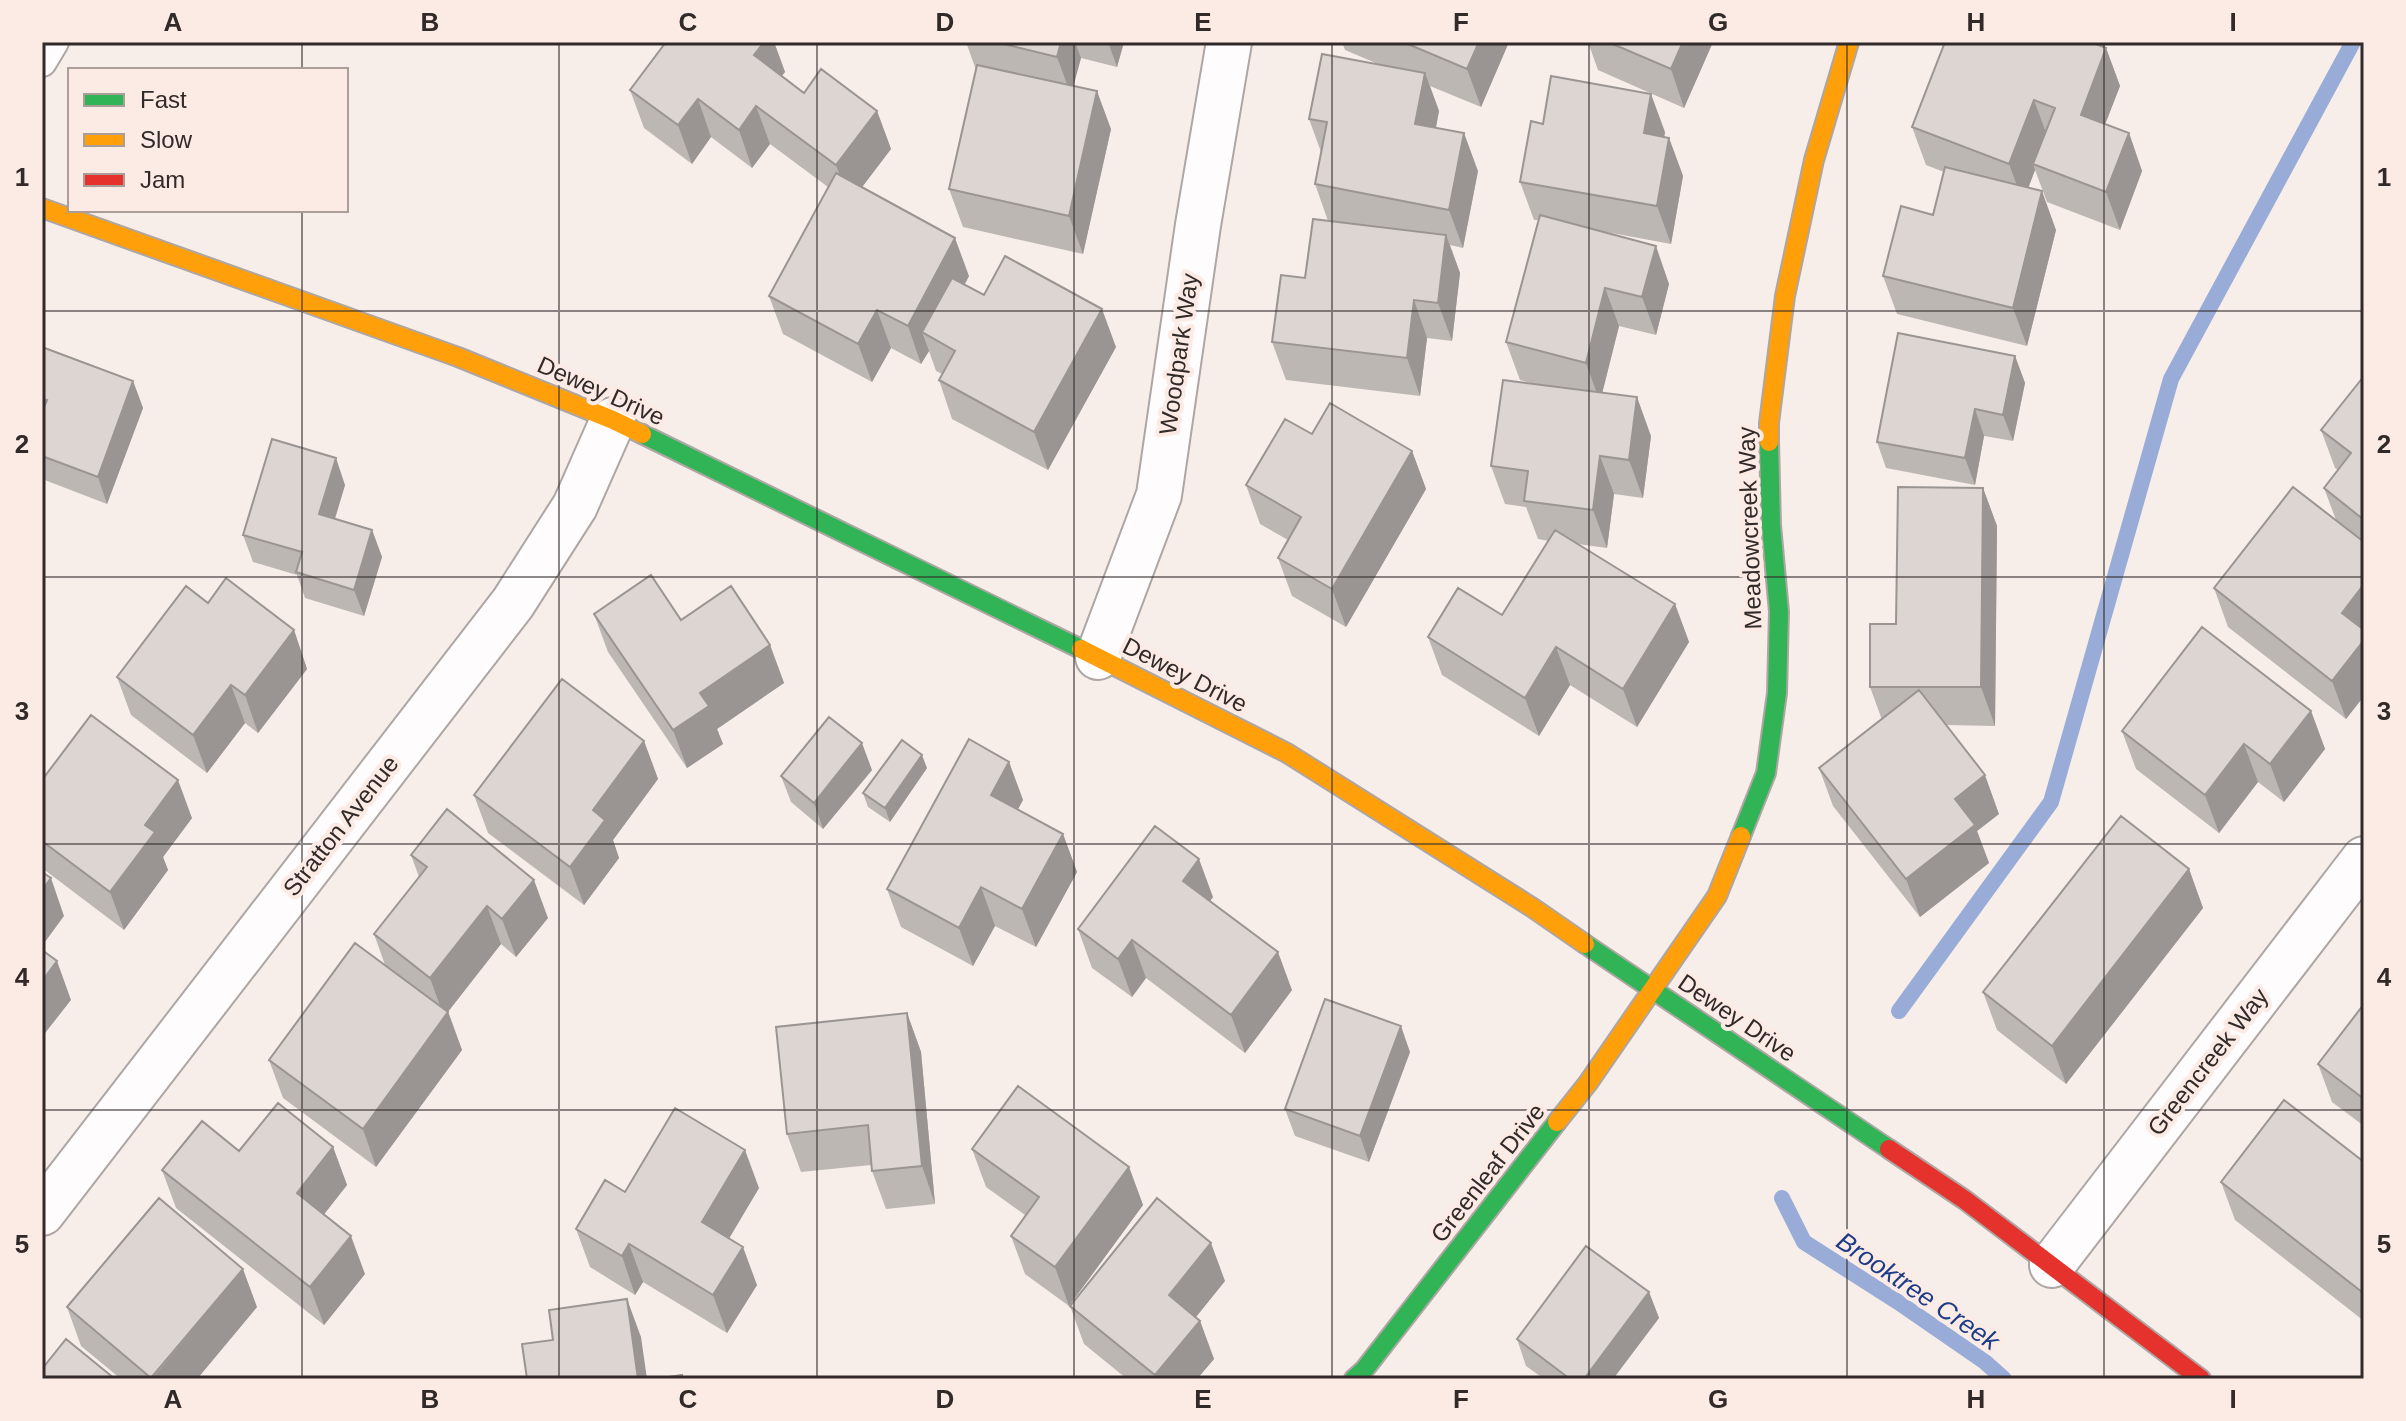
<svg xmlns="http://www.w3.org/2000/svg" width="2406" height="1421" viewBox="0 0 2406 1421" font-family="Arial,sans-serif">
<rect width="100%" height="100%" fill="#f7eeea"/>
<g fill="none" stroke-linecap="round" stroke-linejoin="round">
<path stroke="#99acd7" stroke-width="16" d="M1899,1011L2051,802L2171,379L2353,42
M1782,1198L1804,1242L1898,1302L1985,1362L2004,1379"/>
<defs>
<path id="lane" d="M42,62L54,42"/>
<path id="street" d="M1098,657L1159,495L1198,225L1229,42
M42,1213L513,603L575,506L613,420
M2052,1265L2364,859"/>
<path id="fast" d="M642,434L1081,649
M1741,836L1766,773L1777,693L1779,612L1771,525L1769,442
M1585,944L1889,1149
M1354,1379L1364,1370L1557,1122"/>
<path id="slow" d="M42,208L458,357L613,420L642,434
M1769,442V423L1785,296L1814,160L1849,42
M1081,649L1287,753L1533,908L1585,944
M1557,1122L1588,1083L1717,896L1741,836"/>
<path id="jam" d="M1889,1149L1965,1200L2201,1379"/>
</defs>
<use href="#lane" stroke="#ada6a4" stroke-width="32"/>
<use href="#street" stroke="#ada6a4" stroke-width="48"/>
<use href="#fast" stroke="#ada6a4" stroke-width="22"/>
<use href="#slow" stroke="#ada6a4" stroke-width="22"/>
<use href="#jam" stroke="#ada6a4" stroke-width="22"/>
<use href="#lane" stroke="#fefcfc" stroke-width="28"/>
<use href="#street" stroke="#fefcfc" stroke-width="44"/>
<use href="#fast" stroke="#30b455" stroke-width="18"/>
<use href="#slow" stroke="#ff9f0a" stroke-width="18"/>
<use href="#jam" stroke="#e5322d" stroke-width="18"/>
</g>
<path fill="#bdb7b4" d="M666,42H774L785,72L781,76L804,93L877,111L891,149L862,187L969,276L965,284L984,295L1116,347L1048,470L952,419L939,380L942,374L936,371L929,351L921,364L891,348L872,382L783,334L769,296L828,187L770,144L752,168L711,137L692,164L644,128L630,90Z
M966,42H1124L1117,67L1081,58L1073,86L1111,129L1083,254L963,227L949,189L976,70Z
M1342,42H1509L1481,107L1430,86L1439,111L1436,128L1478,171L1463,248L1450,245L1460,273L1452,341L1427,338L1420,396L1286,380L1272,342L1305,278L1328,221L1315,184L1321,152L1309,119L1378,64L1345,50Z
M1588,42H1713L1684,108L1598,70Z
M2107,42L2104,47L2106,48L2120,86L2105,124L2129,133L2142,171L2120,230L2047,202L2035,170L2028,188L2056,230L2027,346L1897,314L1883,276L1933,215L1944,172L1926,165L1912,127Z
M1543,124L1665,132L1664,137L1669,138L1683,176L1671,244L1606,232L1669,284L1656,335L1619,326L1602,393L1651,436L1643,498L1614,494L1607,548L1578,544L1675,604L1689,642L1637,727L1570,685L1539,736L1442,675L1428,637L1502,615L1549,541L1538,539L1526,507L1505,504L1491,466L1534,384L1520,380L1506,342L1538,220H1534L1520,182Z
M42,347L133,381L143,408L107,504L42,479Z
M2015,356L2025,383L2013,441L1984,436L1975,485L1886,468L1877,442Z
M2364,376V696L2346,719L2228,627L2214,588L2336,520L2324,488L2338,470L2335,468L2321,430Z
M1312,434L1412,451L1426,489L1346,627L1292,596L1278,558L1288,540L1260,524L1246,485Z
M345,485L335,519L372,530L382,557L364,616L305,598L297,575L253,562L243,535Z
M1983,488L1997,526L1995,726L1946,725L1999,814L1977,831L1989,863L1920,917L1833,806L1819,768L1882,720L1870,687L1896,624Z
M208,603L294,630L307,669L258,733L245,723L207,773L131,715L117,677Z
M594,614L681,620L770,645L784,683L717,729L723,744L687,768L608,652Z
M2311,711L2325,749L2284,802L2258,782L2219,833L2136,769L2122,731Z
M644,741L658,779L613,840L619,858L584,905L488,833L474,795Z
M1009,762L1023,800L1018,809L1063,834L1077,872L1036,947L995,926L973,966L901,927L887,889Z
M927,768L890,822L868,807L863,793Z
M872,770L823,829L791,802L781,776Z
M42,780L192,818L163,857L168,870L124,930L42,868Z
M411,855L548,918L516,957L501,944L448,1011L462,1050L376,1167L283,1098L269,1060L385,965L374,934L419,877Z
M2189,869L2203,908L2066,1084L1997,1030L1983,992Z
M1213,897L1210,901L1292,990L1245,1053L1146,978L1132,997L1092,968L1078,929Z
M2364,1004V1126L2332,1102L2318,1064Z
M907,1013L921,1052L935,1204L886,1209L872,1171L871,1165L801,1172L787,1134Z
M1410,1052L1369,1162L1295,1136L1285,1109Z
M333,1147L347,1185L324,1214L365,1274L324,1325L176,1208L162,1170L239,1151Z
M972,1149L1129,1167L1143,1205L1069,1306L1025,1274L1011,1236L1025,1215L986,1187Z
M2364,1162V1321L2235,1220L2221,1182Z
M759,1188L729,1239L757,1285L727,1333L643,1282L635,1295L590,1267L576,1229L625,1192Z
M1225,1281L1196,1317L1200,1321L1214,1359L1197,1379H1127L1084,1344L1070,1306Z
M1649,1292L1659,1318L1613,1379H1544L1526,1366L1517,1339Z
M67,1307H257L197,1379H121L81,1346Z"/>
<path fill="#9a9592" d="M764,42H774L785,72L768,93L754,55Z
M1061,42H1075L1081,58L1071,95L1057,57Z
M1108,42H1124L1117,67Z
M1479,42H1509L1481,107L1467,69Z
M1683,42H1713L1684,108L1671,69Z
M2080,42H2107L2090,69Z
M2106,48L2120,86L2094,153L2081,115Z
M1425,73L1439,111L1429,162L1415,124Z
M1097,91L1111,129L1083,254L1069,216Z
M1651,94L1665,132L1658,171L1644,133Z
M698,99L711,137L692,164L678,125Z
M2034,100L2048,138L2033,164L2035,170L2023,202L2009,164Z
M756,106L770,144L752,168L739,130Z
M877,111L891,149L850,203L836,165Z
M1464,133L1478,171L1463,248L1449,210Z
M2129,133L2142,171L2120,230L2106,192Z
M1669,138L1683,176L1671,244L1657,206Z
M2042,191L2056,230L2027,346L2013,308Z
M1446,235L1460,273L1452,341L1438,303Z
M955,238L969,276L935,339L922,332L929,351L921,364L908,326Z
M1656,246L1669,284L1656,335L1642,297Z
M1605,288L1619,326L1600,402L1586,363Z
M1414,300L1427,338L1420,396L1407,358Z
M1102,309L1116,347L1048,470L1034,432Z
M877,310L891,348L872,382L858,344Z
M2015,356L2025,383L2013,441L2003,415Z
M133,381L143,408L107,504L98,477Z
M1637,397L1651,436L1643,498L1629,460Z
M1975,409L1984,436L1975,485L1965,458Z
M1412,451L1426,489L1346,627L1332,589Z
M1600,456L1614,494L1607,548L1593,510Z
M336,458L345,485L328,541L319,514Z
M1983,488L1997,526L1995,726L1981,687Z
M372,530L382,557L364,616L354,590Z
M2364,584V640L2342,613Z
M1675,604L1689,642L1637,727L1623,689Z
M294,630L307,669L258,733L245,695Z
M2364,640V696L2346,719L2332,681Z
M770,645L784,683L717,729L723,744L687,768L673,730L700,693Z
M1556,647L1570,685L1539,736L1525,698Z
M231,685L245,723L207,773L193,735Z
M2311,711L2325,749L2284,802L2270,764Z
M644,741L658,779L613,840L619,858L584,905L570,867L593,810Z
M862,743L872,770L823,829L814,803Z
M2244,744L2258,782L2219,833L2205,795Z
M922,755L927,768L890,822L885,808Z
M1009,762L1023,800L1005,833L991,795Z
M1985,775L1999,814L1977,831L1989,863L1920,917L1906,879L1955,799Z
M178,780L192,818L163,857L168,870L124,930L110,892L145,825Z
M1063,834L1077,872L1036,947L1022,909Z
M1199,859L1213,897L1197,919L1183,881Z
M2189,869L2203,908L2066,1084L2052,1046Z
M51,878L64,916L42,946V890Z
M534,880L548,918L516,957L502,919Z
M981,887L995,926L973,966L959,928Z
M487,906L501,944L444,1017L430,978Z
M1132,940L1146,978L1132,997L1118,959Z
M1278,952L1292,990L1245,1053L1231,1015Z
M57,961L71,1000L42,1037V981Z
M448,1012L462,1050L376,1167L363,1129Z
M907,1013L921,1052L935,1204L922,1166Z
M1401,1026L1410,1052L1369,1162L1360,1136Z
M333,1147L347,1185L311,1231L297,1193Z
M745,1150L759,1188L716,1260L702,1222Z
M1129,1167L1143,1205L1069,1306L1055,1267Z
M351,1236L365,1274L324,1325L310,1287Z
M1211,1243L1225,1281L1183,1333L1169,1295Z
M629,1244L643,1282L635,1295L622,1256Z
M743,1247L757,1285L727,1333L713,1295Z
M243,1269L257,1307L197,1379H152Z
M1649,1292L1659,1318L1613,1379H1584Z
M627,1299L641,1337L647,1379H638Z
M1200,1321L1214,1359L1197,1379H1157L1155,1375Z"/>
<path fill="#dcd5d1" stroke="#9a9592" stroke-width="2" d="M666,42H764L754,55L804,93L821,69L877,111L836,165L756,106L739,130L698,99L678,125L630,90Z
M996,42H1061L1057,57Z
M1403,42H1479L1467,69Z
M1608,42H1683L1671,69Z
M1945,42H2091L2106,48L2081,115L2129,133L2106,192L2033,164L2055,108L2034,100L2009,164L1912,127Z
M1322,54L1425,73L1415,124L1464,133L1449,210L1315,184L1327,122L1309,119Z
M977,65L1097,91L1069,216L949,189Z
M1551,76L1651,94L1644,133L1669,138L1657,206L1520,182L1531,121L1543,124Z
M1945,167L2042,191L2013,308L1883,276L1901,206L1933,215Z
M836,173L955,238L908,326L877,310L858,344L769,296Z
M1540,215L1656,246L1642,297L1605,288L1586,363L1506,342Z
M1313,219L1446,235L1438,303L1414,300L1407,358L1272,342L1281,275L1305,278Z
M1005,256L1102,309L1034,432L939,380L955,351L922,332L952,278L984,295Z
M1898,333L2015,356L2003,415L1975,409L1965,458L1877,442Z
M42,347L133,381L98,477L42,456V413L47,400L42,399Z
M2364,376V520L2324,488L2351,453L2321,430Z
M1503,380L1637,397L1629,460L1600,456L1593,510L1524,501L1528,471L1491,466Z
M1330,403L1412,451L1332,589L1278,558L1301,517L1246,485L1285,419L1312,434Z
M272,439L336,458L319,514L372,530L354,590L296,572L302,552L243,535Z
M1898,487L1983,488L1981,687H1870V624H1896Z
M2293,487L2364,542V584L2342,613L2364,630V640L2332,681L2214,588Z
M1555,530L1675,604L1623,689L1556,647L1525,698L1428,637L1458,588L1502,615Z
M651,575L681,620L731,586L770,645L700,693L709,706L673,730L594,614Z
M226,578L294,630L245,695L231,685L193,735L117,677L186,586L208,603Z
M2202,627L2311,711L2270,764L2244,744L2205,795L2122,731Z
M562,679L644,741L593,810L605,820L570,867L474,795Z
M1919,690L1985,775L1955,799L1975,825L1906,879L1819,768Z
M91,715L178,780L145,825L155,832L110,892L42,841V780Z
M829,717L862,743L814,803L781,776Z
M969,739L1009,762L991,795L1063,834L1022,909L981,887L959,928L887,889Z
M902,740L922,755L885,808L863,793Z
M447,809L534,880L502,919L487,906L430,978L374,934L427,867L411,855Z
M2121,816L2189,869L2052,1046L1983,992Z
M1155,826L1199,859L1183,881L1278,952L1231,1015L1132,940L1118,959L1078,929Z
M42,872L51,878L42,890Z
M355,943L448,1012L363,1129L269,1060Z
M42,950L57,961L42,981Z
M1325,999L1401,1026L1360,1136L1285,1109Z
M2364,1004V1099L2318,1064Z
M907,1013L922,1166L872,1171L868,1125L787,1134L776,1027Z
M1018,1086L1129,1167L1055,1267L1011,1236L1039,1197L972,1149Z
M2284,1100L2364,1162V1289L2362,1292L2221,1182Z
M278,1103L333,1147L297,1193L351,1236L310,1287L162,1170L202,1121L239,1151Z
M675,1108L745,1150L702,1222L743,1247L713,1295L629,1244L622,1256L576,1229L605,1180L625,1192Z
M159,1198L243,1269L151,1378L67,1307Z
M1157,1198L1211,1243L1169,1295L1200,1321L1155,1375L1070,1306Z
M1586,1246L1649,1292L1584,1379H1570L1517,1339Z
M627,1299L638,1379H527L522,1344L553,1340L549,1310Z
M66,1339L115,1379H42V1369Z
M682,1375V1379H655Z"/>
<path fill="none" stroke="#312a28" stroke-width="2" stroke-opacity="0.55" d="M302,42V70M559,42V1379M817,42V1379M1074,42V1379M1332,42V1379M1589,42V1379M1847,42V1379M2104,42V1379M302,210V1379M42,311H2364M42,577H2364M42,844H2364M42,1110H2364"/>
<g text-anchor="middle" stroke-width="8" stroke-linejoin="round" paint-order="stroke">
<g font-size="24" fill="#312a28" stroke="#fcebe5">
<text transform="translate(1179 354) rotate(-82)" y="8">Woodpark Way</text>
<text transform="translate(601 391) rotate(24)" y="8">Dewey Drive</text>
<text transform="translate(1750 528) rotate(-92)" y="8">Meadowcreek Way</text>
<text transform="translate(1185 675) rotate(27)" y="8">Dewey Drive</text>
<text transform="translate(341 826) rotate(-52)" y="8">Stratton Avenue</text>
<text transform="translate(1737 1018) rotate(34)" y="8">Dewey Drive</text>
<text transform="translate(2208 1062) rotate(-52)" y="8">Greencreek Way</text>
<text transform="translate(1488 1173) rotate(-52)" y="8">Greenleaf Drive</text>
</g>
<g font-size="26" font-style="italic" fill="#1c3c87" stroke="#fcebe5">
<text transform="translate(1918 1291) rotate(34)" y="9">Brooktree Creek</text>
</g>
</g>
<rect width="2406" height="1421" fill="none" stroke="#fcebe5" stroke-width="88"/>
<rect x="68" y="68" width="280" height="144" fill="#fcebe5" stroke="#ab9e99" stroke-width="2"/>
<rect x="84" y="94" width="40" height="12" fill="#30b455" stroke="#ab9e99" stroke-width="2"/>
<text x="140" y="108" font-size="24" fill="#312a28">Fast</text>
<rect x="84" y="134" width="40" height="12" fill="#ff9f0a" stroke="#ab9e99" stroke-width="2"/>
<text x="140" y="148" font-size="24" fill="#312a28">Slow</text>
<rect x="84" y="174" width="40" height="12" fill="#e5322d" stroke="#ab9e99" stroke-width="2"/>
<text x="140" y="188" font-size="24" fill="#312a28">Jam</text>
<rect x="44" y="44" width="2318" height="1333" fill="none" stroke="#312a28" stroke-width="3"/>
<g font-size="26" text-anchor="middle" font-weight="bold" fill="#312a28">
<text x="173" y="31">A</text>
<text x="430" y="31">B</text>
<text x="688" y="31">C</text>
<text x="945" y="31">D</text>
<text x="1203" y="31">E</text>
<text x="1461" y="31">F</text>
<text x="1718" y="31">G</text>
<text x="1976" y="31">H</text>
<text x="2233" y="31">I</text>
<text x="22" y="186">1</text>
<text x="2384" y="186">1</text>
<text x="22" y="453">2</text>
<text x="2384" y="453">2</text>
<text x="22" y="720">3</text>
<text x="2384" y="720">3</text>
<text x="22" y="986">4</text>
<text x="2384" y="986">4</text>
<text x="22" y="1253">5</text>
<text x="2384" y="1253">5</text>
<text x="173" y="1408">A</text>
<text x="430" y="1408">B</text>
<text x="688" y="1408">C</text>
<text x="945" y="1408">D</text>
<text x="1203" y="1408">E</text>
<text x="1461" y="1408">F</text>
<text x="1718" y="1408">G</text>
<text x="1976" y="1408">H</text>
<text x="2233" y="1408">I</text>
</g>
</svg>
